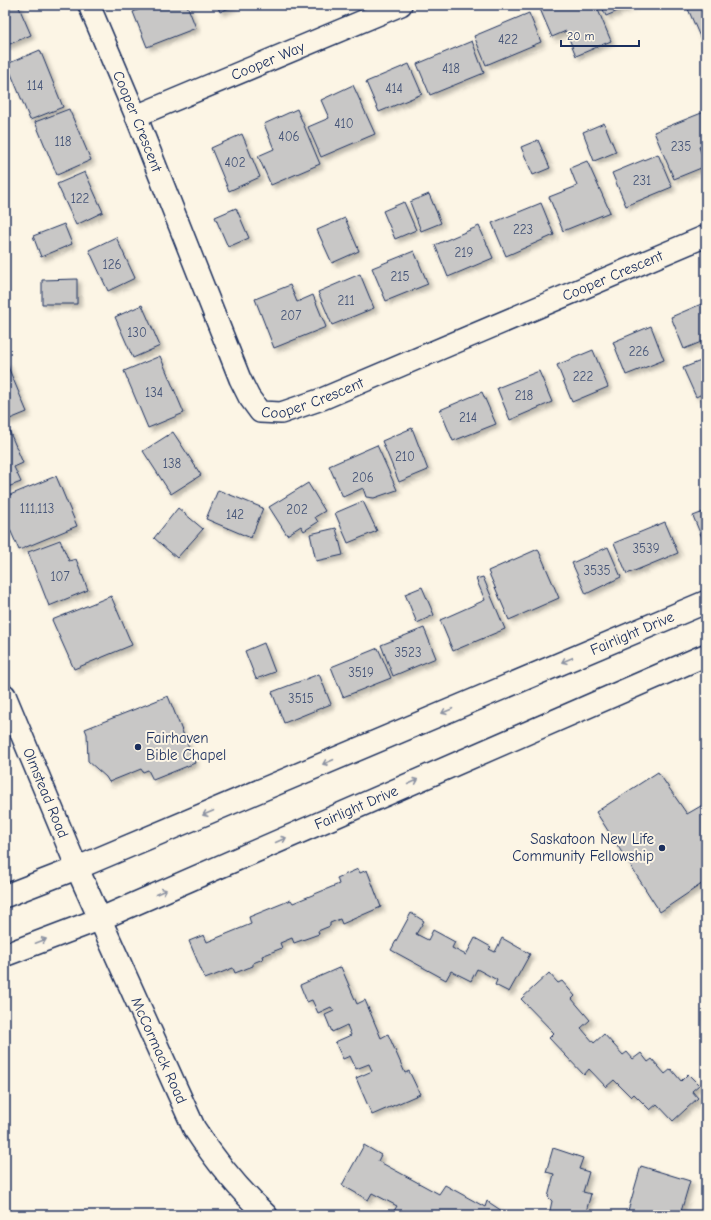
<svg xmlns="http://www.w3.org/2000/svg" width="711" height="1220" viewBox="0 0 711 1220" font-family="'Comic Neue',sans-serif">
<defs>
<filter id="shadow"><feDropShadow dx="3.5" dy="3.5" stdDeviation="2" flood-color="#0004"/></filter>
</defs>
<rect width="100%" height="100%" fill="#fcf5e5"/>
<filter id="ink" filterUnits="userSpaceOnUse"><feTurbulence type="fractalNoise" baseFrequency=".025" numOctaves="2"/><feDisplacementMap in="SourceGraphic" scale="8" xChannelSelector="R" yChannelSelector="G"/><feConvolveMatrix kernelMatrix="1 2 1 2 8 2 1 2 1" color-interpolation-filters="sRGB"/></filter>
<g filter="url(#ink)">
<path fill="#c8c7c6" stroke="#1b2f5e" filter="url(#shadow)" d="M5,5H18L31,35L5,46Z
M150,5H187L196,28L147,47L133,12Z
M217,5H236L220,12Z
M549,5H596L611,41L576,56L566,31L552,37L540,9Z
M601,5H632L606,16Z
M696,5H706V43L703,44L688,9Z
M529,13L541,42L486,65L474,36Z
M472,41L484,73L430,95L417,64Z
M40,50L63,107L30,120L7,64Z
M409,64L422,94L379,112L366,82Z
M353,85L375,134L321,157L308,127L329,118L321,100Z
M69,109L91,160L57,175L35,122Z
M297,109L320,164L271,185L258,156L274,149L264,124Z
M704,112L706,117V144L699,147L706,166L674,179L654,132Z
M604,123L616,152L594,161L583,132Z
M242,134L260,177L229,191L211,148Z
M538,140L550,168L533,175L521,147Z
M658,154L672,187L626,206L612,173Z
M587,161L610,212L563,231L549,197L577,186L570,168Z
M85,172L103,212L76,225L57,184Z
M429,194L441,223L421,231L410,202Z
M404,202L416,230L395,239L383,211Z
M541,203L554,235L506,256L492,223Z
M236,208L249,238L228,247L215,217Z
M345,218L359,251L332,263L317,230Z
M64,224L72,244L41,257L33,236Z
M479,226L493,258L448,277L435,245Z
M116,237L135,278L108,291L89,250Z
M414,251L428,284L386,301L372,268Z
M360,274L374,308L332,325L318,292Z
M77,279V304H42V280Z
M290,285L297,302L313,295L326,327L274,348L255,299Z
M706,302V340L684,349L671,317Z
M142,305L160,346L133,358L115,317Z
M651,326L664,360L626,375L613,342Z
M593,350L608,387L572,402L557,365Z
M160,356L184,413L148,428L124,371Z
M706,359V392L696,397L683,368Z
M6,362L27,412L5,421V363Z
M539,371L552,402L510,420L497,388Z
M482,392L496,424L453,441L440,410Z
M8,428L23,463L14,467L21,482L5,488V430Z
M412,428L428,470L399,482L382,441Z
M173,432L201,475L171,494L143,451Z
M377,445L397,490L374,498L366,497L363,488L343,497L329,466Z
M56,476L77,526L19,550L5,518V497Z
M308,483L325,511L315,517L318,522L304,531L301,526L287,535L269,507Z
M218,490L263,508L251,538L206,519Z
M363,501L377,531L348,543L335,513Z
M178,508L203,529L177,558L154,538Z
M706,511V545H705L693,516Z
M665,522L678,553L627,574L614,543Z
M336,528L343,555L316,561L310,534Z
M60,540L69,561L76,559L88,590L49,606L28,552Z
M608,547L621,577L586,594L572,563Z
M538,549L559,598L509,620L488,571Z
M483,577L505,629L453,651L440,620L485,600L476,579Z
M422,587L434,615L417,623L405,594Z
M111,596L132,645L74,669L52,620Z
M424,628L436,658L393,676L381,645Z
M264,643L275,672L256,679L245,651Z
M378,648L391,678L343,697L331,667Z
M319,674L331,704L284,723L272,692Z
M168,696L195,763L153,780L148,770L143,772L141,769L109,782L106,777L88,761L87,734L85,729Z
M658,772L687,814L706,803V881L660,912L596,812Z
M358,869L360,873L367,870L381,907L342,924L340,919L330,923V926L318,931L319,934L294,943L292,938L280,943L282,948L262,956L263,959L253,963V966L235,973L233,968L205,979L189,941L204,935L207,942L251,924L249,917L291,900L293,903L339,884L337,878Z
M411,913L424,921L416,934L428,940L433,930L455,942L452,948L466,955L475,938L491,947L489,949L495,952L502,938L530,954L509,992L495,985L497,980L477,969L471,981L451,971L446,980L391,950Z
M341,967L357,1004L365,1000L381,1038L388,1034L405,1073L409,1071L420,1094L372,1115L356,1078L372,1071L369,1064L356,1069L350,1056L343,1059L335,1042L351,1035L347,1025L332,1032L325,1015L334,1011L331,1007L318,1013L312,1000L307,1002L300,985Z
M549,973L558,983L562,981L575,996L572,999L590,1020L581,1028L594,1043L604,1034L623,1055L627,1052L633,1059L641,1053L648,1062L652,1059L665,1074L671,1069L681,1081L688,1074L699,1085L692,1091L698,1098L673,1121L657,1104L650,1110L634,1094L631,1097L614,1080L606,1087L589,1069L584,1075L549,1038L554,1033L521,999Z
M364,1145L381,1155L378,1161L439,1194L445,1185L485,1207L487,1201L508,1215H424L422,1214L421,1215H394L392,1214L397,1206L372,1193L368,1200L342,1185Z
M553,1148L583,1158L579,1169L589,1172L583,1192L591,1194L585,1215H549L552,1201L548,1197L554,1174L546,1172Z
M641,1166L690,1181L680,1215L627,1214Z"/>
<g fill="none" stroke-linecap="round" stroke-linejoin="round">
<defs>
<g id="minor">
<path id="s1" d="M89,5L136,116L240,379L249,397L260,412L281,413L322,399L706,236"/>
<path id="s2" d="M136,116L401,5"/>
<path id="s3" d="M5,695L77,868"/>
</g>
<g id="tertiary">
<path id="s4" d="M77,868L194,1128C215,1160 238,1189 266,1215"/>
</g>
<g id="secondary">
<path id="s5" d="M5,896L77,868L706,602"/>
<path id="s6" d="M5,955L100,919L706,655"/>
</g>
</defs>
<use href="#minor" stroke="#1b2f5e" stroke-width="24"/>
<use href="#tertiary" stroke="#1b2f5e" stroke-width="25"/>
<use href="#secondary" stroke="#1b2f5e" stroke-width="25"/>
<use href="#minor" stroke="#fcf5e5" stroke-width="21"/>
<use href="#tertiary" stroke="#fcf5e5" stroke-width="22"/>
<use href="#secondary" stroke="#fcf5e5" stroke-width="22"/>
</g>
<defs><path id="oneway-shaft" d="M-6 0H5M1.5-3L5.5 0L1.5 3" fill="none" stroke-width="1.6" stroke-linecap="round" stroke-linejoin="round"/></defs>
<g stroke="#8c92a2">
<use href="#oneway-shaft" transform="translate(567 660) rotate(157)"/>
<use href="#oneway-shaft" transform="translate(447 711) rotate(157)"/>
<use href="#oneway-shaft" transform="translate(328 762) rotate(157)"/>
<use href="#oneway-shaft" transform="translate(413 782) rotate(-24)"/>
<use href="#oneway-shaft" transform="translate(208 813) rotate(157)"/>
<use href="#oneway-shaft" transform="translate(281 840) rotate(-24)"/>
<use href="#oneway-shaft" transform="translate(161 892) rotate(-24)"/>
<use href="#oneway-shaft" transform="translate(41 941) rotate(-21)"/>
</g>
</g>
<g fill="#1b2f5e" stroke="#fcf5e5" stroke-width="1.5">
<circle cx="138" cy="747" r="4"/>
<circle cx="662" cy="848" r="4"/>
</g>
<g text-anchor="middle" stroke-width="4" stroke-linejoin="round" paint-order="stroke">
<g font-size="13" fill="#465578">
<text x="508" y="44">422</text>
<text x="451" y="73">418</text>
<text x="35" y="90">114</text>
<text x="394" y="93">414</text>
<text x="344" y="128">410</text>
<text x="289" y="141">406</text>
<text x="63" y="146">118</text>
<text x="681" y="151">235</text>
<text x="235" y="167">402</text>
<text x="642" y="185">231</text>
<text x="80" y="203">122</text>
<text x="523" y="234">223</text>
<text x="464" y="257">219</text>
<text x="112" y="269">126</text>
<text x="400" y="281">215</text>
<text x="346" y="305">211</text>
<text x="291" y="320">207</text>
<text x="137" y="337">130</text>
<text x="639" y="356">226</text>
<text x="583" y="381">222</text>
<text x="154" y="397">134</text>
<text x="524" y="400">218</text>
<text x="468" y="422">214</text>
<text x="405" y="461">210</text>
<text x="172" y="468">138</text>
<text x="363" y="482">206</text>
<text x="37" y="513">111,113</text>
<text x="297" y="514">202</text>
<text x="235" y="519">142</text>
<text x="646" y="553">3539</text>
<text x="597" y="575">3535</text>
<text x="60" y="581">107</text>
<text x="408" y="657">3523</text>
<text x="361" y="677">3519</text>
<text x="301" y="703">3515</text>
</g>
<g font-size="15" fill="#1b2f5e" stroke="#fcf5e5">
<text dy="5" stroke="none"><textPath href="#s2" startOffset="143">Cooper Way</textPath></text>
<text dy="5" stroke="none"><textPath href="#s1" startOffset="126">Cooper Crescent</textPath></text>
<text dy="5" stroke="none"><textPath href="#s1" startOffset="822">Cooper Crescent</textPath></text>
<text dy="5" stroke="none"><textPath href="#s1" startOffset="497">Cooper Crescent</textPath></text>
<text dy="5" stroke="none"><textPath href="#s5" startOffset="680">Fairlight Drive</textPath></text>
<text dy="5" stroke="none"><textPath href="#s3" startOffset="106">Olmstead Road</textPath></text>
<text dy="5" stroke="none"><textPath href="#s6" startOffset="381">Fairlight Drive</textPath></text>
<text dy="5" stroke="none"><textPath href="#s4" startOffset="200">McCormack Road</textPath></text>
</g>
<g font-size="15" fill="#1b2f5e" stroke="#fcf5e5" text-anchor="start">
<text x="146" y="743">Fairhaven<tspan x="146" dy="17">Bible Chapel</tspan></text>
<text x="654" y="844" text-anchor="end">Saskatoon New Life<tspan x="654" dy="17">Community Fellowship</tspan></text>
</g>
</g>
<rect width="711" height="1220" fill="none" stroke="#fcf5e5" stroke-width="20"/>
<rect x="10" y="10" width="691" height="1200" fill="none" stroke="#1b2f5e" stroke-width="1.5" filter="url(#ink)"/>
<path d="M561 40v6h78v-6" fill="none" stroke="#1b2f5e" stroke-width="2"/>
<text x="567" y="40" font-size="12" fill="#1b2f5e" stroke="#fcf5e5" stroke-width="3" paint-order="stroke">20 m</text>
</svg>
